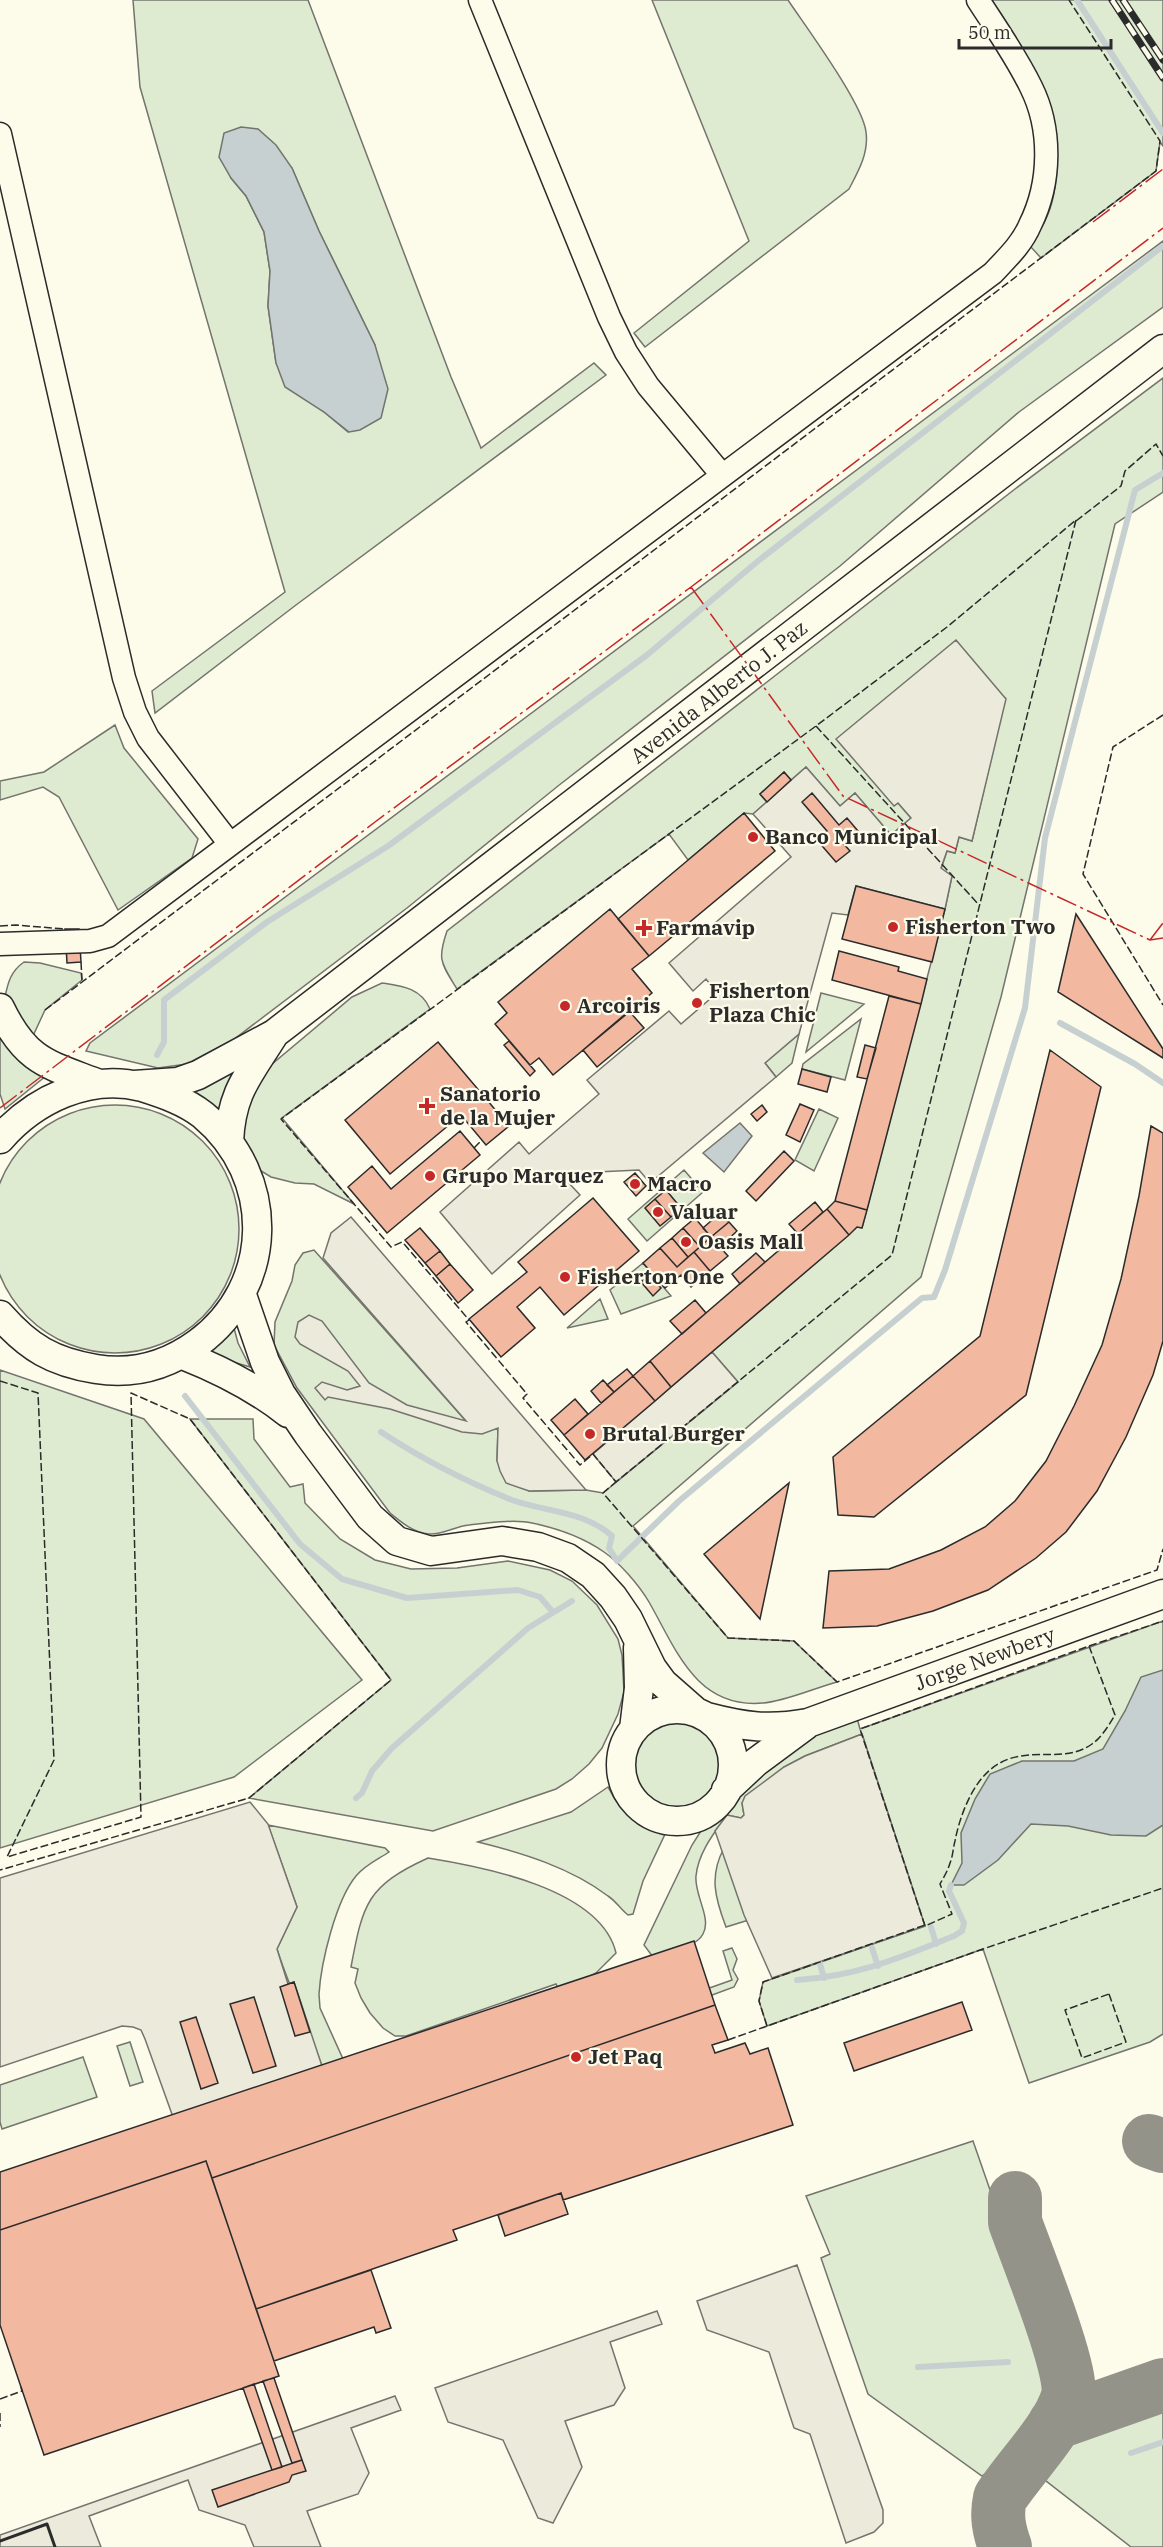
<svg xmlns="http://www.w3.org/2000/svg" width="1163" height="2547" viewBox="0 0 1163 2547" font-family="'IBM Plex Serif',serif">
<rect width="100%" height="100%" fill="#fdfbea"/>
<path fill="#deebd1" stroke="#74746e" stroke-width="1.5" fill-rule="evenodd" d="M133,0H308L451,377L481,448L594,363L606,375L296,605L155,713L152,691L285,592L140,87ZM292,168L319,231L375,345L348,432L324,412L276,363L268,306L270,271L264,232L246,196L231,178Z
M652,0H788C806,27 863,104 866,132C869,153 858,172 849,189L645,347L634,333L749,241Z
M992,0H1163V146L1160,142L1156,171L1041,258L1030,246C1036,236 1044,225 1048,214C1060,184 1060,131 1048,100C1034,64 1012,32 992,0Z
M1163,241V307L1019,412L840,566L558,786L407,908L233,1040L187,1064L158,1068L86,1051L90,1043Z
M1163,378V492L1115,524L1001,997L921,1277L633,1526L728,1638L794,1641L837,1682C815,1688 783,1702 763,1703C696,1709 676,1649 649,1602C639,1585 620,1563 604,1552C584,1538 556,1528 532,1523C514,1519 488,1523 469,1525C456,1526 442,1535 429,1534C414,1533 401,1522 390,1513L297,1388L274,1345L275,1322L292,1281L295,1265L303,1253L314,1250L466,1421L498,1428L497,1461L529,1491L586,1490L603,1493L738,1382L712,1352L857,1227L862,1228L945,909L952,876L941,869L947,851L955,853L959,837L972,841L1005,699L894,806L898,803L911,818L891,835L855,793L840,806L806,767L791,780L784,772L760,794L767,802L753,814L744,813L688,860L669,834L457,989C441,963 437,960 447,931L1015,489Z
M115,725L124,748L198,839L192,858L118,910L59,797L43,787L0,800V781L44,772Z
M24,962L40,963L81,973L82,980L45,1010L32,1038L5,997C8,982 11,971 24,962Z
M382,983C402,986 421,988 430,1009L282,1118L354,1204L314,1184L295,1183L271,1177L253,1166L242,1147L247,1095L265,1070L352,997Z
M821,993L864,1004L806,1052Z
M861,1019L845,1080L802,1069L803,1064Z
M0,1030L46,1076L5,1109L0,1094Z
M799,1034L792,1063L776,1077L765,1063Z
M256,1050L217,1115L193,1094L194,1087Z
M-9 1229a124 124 0 1 1 248 0a124 124 0 1 1-248 0Z
M819,1109L838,1118L814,1171L795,1160Z
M684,1170L703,1192L647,1241L628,1219Z
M643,1263L671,1296L621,1314L610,1290Z
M600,1299L608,1319L567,1328Z
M234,1328L238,1343L250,1367L206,1354Z
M0,1370L144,1419L362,1680L234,1777L0,1848Z
M190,1419H253L254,1439L290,1487L303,1484L305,1503L340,1539L375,1560L411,1569L457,1568L508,1561L550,1570L572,1581L597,1605L618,1639L622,1655L624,1692L618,1714L602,1748L589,1764L572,1779L556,1789L433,1831L249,1798L391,1680Z
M1163,1621V2034L1150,2042L1029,2083L983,1949L767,2026L759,2001L763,1982L925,1926L862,1734L805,1756L784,1767L742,1803L744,1815L741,1818L727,1815C714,1833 698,1853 696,1876C694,1895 712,1918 703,1934C696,1948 667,1952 653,1957L644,1945L692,1845L706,1823L731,1796L813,1735L857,1718L860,1729Z
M634 1766a43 43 0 1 1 86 0a43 43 0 1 1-86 0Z
M608,1787C621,1813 638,1827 666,1832L643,1881L633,1914L628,1915C621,1910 616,1901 608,1896C571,1868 523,1853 478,1842L571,1812Z
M268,1825L385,1848L389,1852C377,1860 365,1865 356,1876C336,1900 321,1962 319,1994L320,2008L343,2059L323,2069C309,2028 290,1990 277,1949L297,1907Z
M724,1848L752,1919L726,1927C715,1898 709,1876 724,1848Z
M428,1858C484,1867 601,1889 616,1953L596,1973L560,1993L556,1984L406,2036H395L383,2028L370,2013L361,1998L355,1983L358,1969L351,1967C363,1903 367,1886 428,1858Z
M732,1948L737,1959L733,1970L738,1979L734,1987L704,1998L701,1991L732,1980L723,1951Z
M130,2042L143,2082L130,2086L117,2046Z
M83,2057L97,2097L2,2129L0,2122V2085Z
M973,2141L1043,2342L1050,2371L1048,2393L1037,2419L1010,2455L982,2476L868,2394L821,2258L830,2254L806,2196Z
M1163,2402V2547H1131L1041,2477L1065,2447L1094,2426Z"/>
<path fill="#eceadb" stroke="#74746e" stroke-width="1.5" d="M956,640L1006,699L972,841L959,837L955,853L947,851L941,868L952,876L945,909L856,886L848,915L832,913L799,1034L765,1063L776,1077L650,1183L639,1170L575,1173L567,1181L580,1195L492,1274L440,1212L519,1142L529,1154L599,1094L587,1080L669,1011L681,1024L717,993L706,979L693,991L669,963L791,857L753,814L806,767L840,806L855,793L891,835L911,818L898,803L894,806L836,739Z
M351,1217L586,1490L529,1491L506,1483L500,1471L497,1461L498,1428L482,1434L462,1432L390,1409L328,1397L325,1400L315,1388L322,1382L347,1390L360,1386L348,1371L300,1344L295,1337L298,1322L309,1315L322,1321L369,1383L407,1405L466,1421L323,1258L331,1233Z
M712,1352L738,1382L616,1482L593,1454Z
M862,1734L925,1926L772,1978L744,1915L715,1831L727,1815L741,1818L744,1815L742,1803L745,1796L784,1767L805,1756Z
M250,1802L268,1824L297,1907L277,1949L288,1984L294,1982L323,2069L173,2117L145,2039L141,2030L133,2027L122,2026L0,2067V1878Z
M797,2265L883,2510V2523L874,2532L846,2543L810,2434L794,2428L769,2352L707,2330L697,2301Z
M657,2311L662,2324L610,2342L625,2388L614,2405L565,2421L582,2467L553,2523L538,2518L503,2440L448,2422L435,2388Z
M395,2396L401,2410L351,2428L369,2473L358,2494L307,2511L321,2547H254L245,2525L199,2510L188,2480L89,2516L101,2547H0V2535Z"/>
<path fill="#c7d0d0" stroke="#74746e" stroke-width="1.5" d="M241,127L258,129L276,145L292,168L319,231L375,345L388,389L381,418L360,430L349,432L324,412L285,387L276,363L268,306L270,271L264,232L246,196L231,178L219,157L224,133Z
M740,1123L752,1136L724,1172L703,1153Z
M1163,1670V1825L1146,1836L1111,1835L1068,1826L1031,1824L998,1860L964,1885H951L962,1863L961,1833L975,1799L990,1774L1022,1761H1074L1103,1749L1125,1711L1141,1677Z"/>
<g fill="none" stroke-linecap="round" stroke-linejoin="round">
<path stroke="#c7d0d0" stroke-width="6" d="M1077,0L1163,133
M1060,1023L1135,1064L1163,1083
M157,1055L164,1042V1000L267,922L388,846L647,655L758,561L1163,246
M185,1396L300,1544L342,1579L407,1598L518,1590L540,1597L552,1611
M381,1432C422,1459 467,1482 512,1500C545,1512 585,1511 612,1536L609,1548L617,1561L679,1501L922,1298L934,1297L945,1270L1025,1008L1045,838L1135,490L1163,473
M356,1798L362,1793L372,1771L392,1748L528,1628L572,1601
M931,1927L936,1944
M872,1948L878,1966
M820,1964L824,1978
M797,1980C858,1976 899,1958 954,1936L962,1931L964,1923L949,1891L951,1885
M918,2367L1008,2362
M1131,2453L1163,2442"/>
<path stroke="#94938a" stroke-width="54" d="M1149,2141L1163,2146
M1055,2423L1163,2385
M1005,2547C999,2530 996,2516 1000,2498C1020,2467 1059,2429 1068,2396C1075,2373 1025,2251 1015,2222V2198"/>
</g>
<path fill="#f2b8a0" stroke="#2b2b2b" stroke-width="1.5" d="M784,772L791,780L767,802L760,794Z
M812,793L839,825L847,818L858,831L851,838L848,835L841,841L850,851L836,862L817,840L827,831L802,802Z
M744,813L775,851L649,956L618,919Z
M856,886L945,909L932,962L842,939Z
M610,909L649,956L632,969L652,993L553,1075L539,1058L530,1065L495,1024L507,1013L498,1002Z
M1076,914L1163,1049V1058L1058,992Z
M65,929H79L81,962L67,963Z
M839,951L899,967L898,971L927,979L921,1004L832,980Z
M889,996L921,1004L867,1210L835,1201Z
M629,1011L644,1028L597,1067L583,1050Z
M509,1041L535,1071L530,1076L504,1045Z
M438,1042L509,1126L486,1145L461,1115L390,1174L345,1120Z
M865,1045L876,1048L867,1079L857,1077Z
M1050,1050L1101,1087L1026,1395L874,1517L838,1515L833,1457L980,1336Z
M802,1069L831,1077L827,1092L798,1084Z
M800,1104L814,1110L800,1142L786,1135Z
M762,1105L767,1112L757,1121L751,1114Z
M1151,1126L1163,1133V1341L1153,1375L1126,1437L1097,1491L1066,1532L1036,1558L988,1590L933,1611L877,1626L823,1628L829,1571L889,1569L941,1550L985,1527L1015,1501L1046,1461L1074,1406L1102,1345L1121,1279L1139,1196Z
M460,1131L480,1155L387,1233L348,1187L372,1166L391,1189Z
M784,1151L794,1161L756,1201L746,1191Z
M635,1173L646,1186L636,1196L624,1182Z
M666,1190L681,1208L671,1217L655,1199Z
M593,1198L639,1251L564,1315L540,1287L517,1307L535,1328L501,1357L469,1319L527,1272L518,1262Z
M655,1199L671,1217L660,1226L645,1208Z
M835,1201L867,1210L862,1228L857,1227L849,1235L827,1209Z
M815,1202L823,1212L798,1234L789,1224Z
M827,1209L849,1235L671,1387L650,1361Z
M721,1212L729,1222L711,1237L703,1228Z
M695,1218L711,1237L700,1247L683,1228Z
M729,1222L737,1231L720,1247L711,1237Z
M420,1228L440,1251L425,1263L405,1240Z
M683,1228L700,1247L688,1257L672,1238Z
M711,1237L728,1256L710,1271L694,1252Z
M672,1238L688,1257L677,1267L660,1248Z
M660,1248L677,1267L694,1252L710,1271L691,1287L681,1275L665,1288L643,1263Z
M440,1251L450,1264L436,1276L425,1263Z
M756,1253L765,1262L740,1284L732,1274Z
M450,1264L473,1290L458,1303L436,1276Z
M649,1275L661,1288L653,1296L641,1282Z
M695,1300L706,1313L682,1334L670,1321Z
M650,1361L671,1387L655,1401L633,1376Z
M627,1369L633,1376L614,1392L607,1385Z
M633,1376L655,1401L585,1460L564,1435Z
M603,1380L614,1392L601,1403L591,1391Z
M575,1399L588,1414L564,1435L551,1420Z
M789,1483L760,1619L704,1554Z
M694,1941L715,2005L212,2178L206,2161L0,2230V2172Z
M294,1982L310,2032L295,2036L280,1987Z
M254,1997L276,2066L253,2073L230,2004Z
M962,2002L972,2030L854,2071L844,2043Z
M715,2005L728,2040L712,2045L715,2053L745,2043L750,2054L768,2048L793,2125L563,2200L561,2193L453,2230L457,2240L256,2309L212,2178Z
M196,2017L218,2083L201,2089L180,2022Z
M206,2161L279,2376L44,2455L0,2325V2230Z
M561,2193L568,2214L505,2236L498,2215Z
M371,2270L391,2328L376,2333L374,2327L274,2361L256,2309Z
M274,2378L302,2460L292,2463L263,2381Z
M254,2384L282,2467L272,2470L243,2388Z
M302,2460L306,2471L292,2475L289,2482L218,2507L212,2490Z"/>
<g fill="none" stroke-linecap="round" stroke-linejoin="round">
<defs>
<path id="minor" d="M480,0L609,317L626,352L648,386L722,475
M0,134L124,678L135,712L148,738L230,844
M0,944L90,941L108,936L993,273C1007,258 1022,244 1030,225C1051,183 1052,129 1031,87C1016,56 996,28 978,0"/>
<path id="major" d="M0,1008C26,1062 47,1064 99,1084
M134,1085L178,1082L198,1075L274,1034L1163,349
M0,1139C34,1100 89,1073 142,1087C164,1094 185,1101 203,1115C277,1177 275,1286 198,1343C168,1365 133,1375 96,1369C53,1362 29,1348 0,1315
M229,1142C231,1093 248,1076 273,1036
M242,1295L265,1362L281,1394L308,1434L370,1517L397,1541L431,1551L502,1541L538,1547L568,1558L593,1575L613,1597L628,1619L652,1668L663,1683L696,1712
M183,1355C221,1370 255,1387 288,1413
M621 1765a56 56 0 1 1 112 0a56 56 0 1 1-112 0Z
M707,1717C745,1727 769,1730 808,1723L1163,1594
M634,1729L639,1688L638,1648
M726,1790L756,1762L806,1725"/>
</defs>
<use href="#minor" stroke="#2b2b2b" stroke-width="25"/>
<use href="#major" stroke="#2b2b2b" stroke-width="31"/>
<use href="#minor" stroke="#fdfbea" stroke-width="22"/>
<use href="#major" stroke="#fdfbea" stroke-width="28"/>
<defs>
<path id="rail" d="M1112,0L1163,78
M1123,0L1163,60"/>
</defs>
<use href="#rail" stroke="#2b2b2b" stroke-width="7"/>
<use href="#rail" stroke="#fdfbea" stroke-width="4.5" stroke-dasharray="14" stroke-linecap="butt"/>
<path stroke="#2b2b2b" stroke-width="1.5" stroke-dasharray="8 3" stroke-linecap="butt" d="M1076,520L892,1255L616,1482L593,1454L580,1465L523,1398L527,1394L466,1322L469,1320L405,1245L402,1242L391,1247L281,1119L816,726L947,627Z
M1076,521L1121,486L1125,471L1156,444L1163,456
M1163,715L1113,747L1083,874L1163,1005
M816,726L980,906
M0,926L16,925L65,929
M81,962L82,980
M45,1010L1156,171L1160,141L1069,0
M474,1148L482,1140
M0,1381L38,1393L54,1760L7,1857L141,1817L131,1393L190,1419L391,1680L249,1798L0,1870
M617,1481L603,1493L728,1638L794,1641L837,1682L1157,1570L1163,1549
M1089,1646L1115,1715C1109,1725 1102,1737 1092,1744C1059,1768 1017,1737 982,1778C968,1795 959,1820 955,1841C953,1848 953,1856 950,1863C948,1870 944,1877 940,1884L952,1914L925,1926L860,1729Z
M1089,1646L1163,1621
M1109,1994L1126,2042L1082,2058L1065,2010Z
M767,2026L759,2001L763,1982L925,1925
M728,2040L983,1949L1163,1888
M0,2399L22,2391L21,2387
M0,2413V2427"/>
<path stroke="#2b2b2b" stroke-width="3" d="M0,2541L47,2524L55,2547"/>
<path stroke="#c62828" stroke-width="1.5" stroke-dasharray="21 4.5 3 4.5" stroke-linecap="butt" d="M1093,222L1163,169
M691,587L843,796L1150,940L1163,938
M1150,940L1163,923
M0,1108L375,822L691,587L1163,228"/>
</g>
<g fill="#c62828" stroke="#fdfbea" stroke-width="2">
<circle cx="753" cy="837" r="6"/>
<circle cx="893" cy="927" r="6"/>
<path d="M641 919h6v6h6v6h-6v6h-6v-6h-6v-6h6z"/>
<circle cx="697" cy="1003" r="6"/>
<circle cx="565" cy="1006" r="6"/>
<path d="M424 1097h6v6h6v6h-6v6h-6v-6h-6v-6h6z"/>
<circle cx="430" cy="1176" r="6"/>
<circle cx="635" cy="1184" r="6"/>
<circle cx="658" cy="1212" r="6"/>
<circle cx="686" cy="1242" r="6"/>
<circle cx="565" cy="1277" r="6"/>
<circle cx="590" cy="1434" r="6"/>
<circle cx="576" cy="2057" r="6"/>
</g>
<g text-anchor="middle" stroke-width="4.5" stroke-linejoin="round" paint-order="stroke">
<g font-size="21" fill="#2b2b2b" stroke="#fdfbea">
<text transform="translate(719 692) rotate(-38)" y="7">Avenida Alberto J. Paz</text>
<text transform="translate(985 1659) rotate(-20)" y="7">Jorge Newbery</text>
</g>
<g font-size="21" font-weight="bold" fill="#2b2b2b" stroke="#fdfbea" text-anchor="start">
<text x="765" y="844">Banco Municipal</text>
<text x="905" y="934">Fisherton Two</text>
<text x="656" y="935">Farmavip</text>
<text x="709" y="998">Fisherton<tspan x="709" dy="24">Plaza Chic</tspan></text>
<text x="577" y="1013">Arcoiris</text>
<text x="440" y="1101">Sanatorio<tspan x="440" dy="24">de la Mujer</tspan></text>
<text x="442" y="1183">Grupo Marquez</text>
<text x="647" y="1191">Macro</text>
<text x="670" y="1219">Valuar</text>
<text x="698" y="1249">Oasis Mall</text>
<text x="577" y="1284">Fisherton One</text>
<text x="602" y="1441">Brutal Burger</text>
<text x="588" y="2064">Jet Paq</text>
</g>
</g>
<path d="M959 39v9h152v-9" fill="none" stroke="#2b2b2b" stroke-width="3"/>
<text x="968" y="39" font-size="18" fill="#2b2b2b" stroke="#fdfbea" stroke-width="4.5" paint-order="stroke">50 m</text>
</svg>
